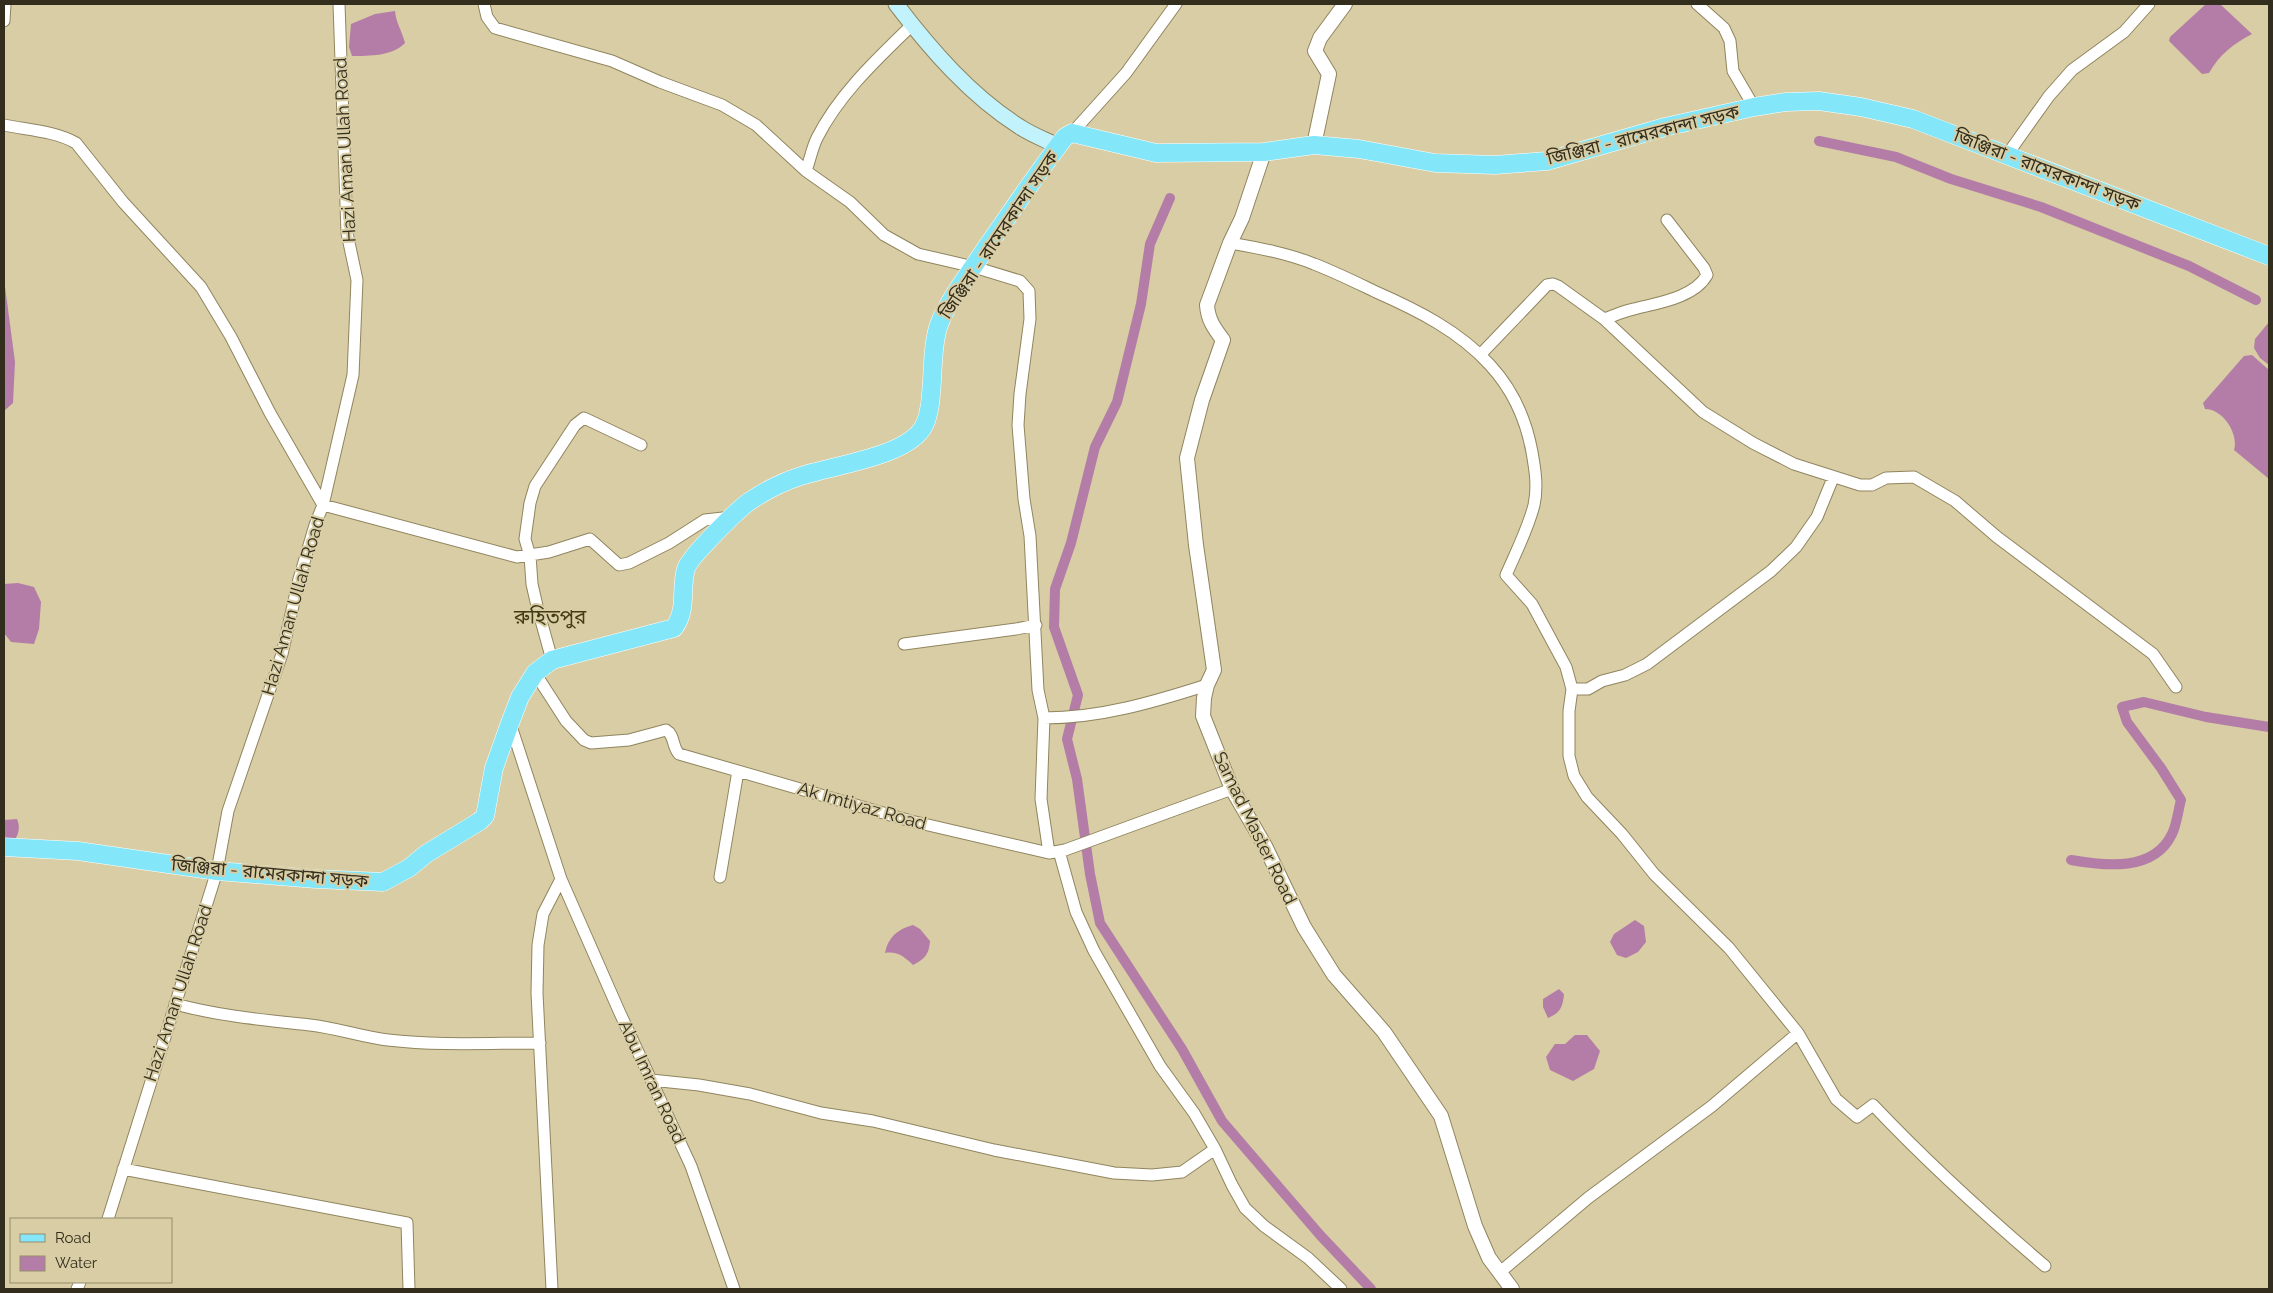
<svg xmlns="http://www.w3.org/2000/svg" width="2273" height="1293" viewBox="0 0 2273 1293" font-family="Raleway,'Noto Sans Bengali',sans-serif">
<rect width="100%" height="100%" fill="#d8cda4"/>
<path fill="#b37da7" d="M2206,4H2220L2252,34C2233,44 2220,54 2209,73L2202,74L2169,41L2170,37Z
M395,11C396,23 402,31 405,43C393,56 369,56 352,56L349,47L351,24L375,14Z
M4,279L15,362L13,403L4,411Z
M2269,322V365L2260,358L2254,348L2255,339Z
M2252,355L2269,370V479L2234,450C2239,434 2223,409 2205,409L2203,403L2244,356Z
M18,583L34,587L41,602L39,629L34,644L11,642L4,633V584Z
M17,819C21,829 18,835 12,845H4V820Z
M1635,920L1644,926L1646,942L1638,952L1626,958L1617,955L1610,942L1614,934Z
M913,925L920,929L930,941C929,954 925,959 913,965C904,957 898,951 885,953C888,937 898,929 913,925Z
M1559,989L1564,994C1563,1007 1560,1013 1548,1018L1543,1007V999Z
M1575,1035H1587L1600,1051L1594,1069L1573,1081L1550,1070L1546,1057L1555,1044H1565Z"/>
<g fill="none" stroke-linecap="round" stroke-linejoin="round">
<path stroke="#b37da7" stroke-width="10" d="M1819,141L1896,157L1951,179L2041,207L2189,266L2256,300
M1170,198L1150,244L1141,304L1117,402L1095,447L1071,543L1055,589L1054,627L1078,695L1067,739L1077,779L1090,874L1100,923L1182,1049L1222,1121L1320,1235L1371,1289
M2071,860C2105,866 2154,872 2172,834C2177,824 2178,811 2181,800L2161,768L2127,722L2122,707L2144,702L2206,717L2269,727"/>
<defs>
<path id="minor" d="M484,4L487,17L495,28L612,61L660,82L722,105L756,125L806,171L850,202L884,235L918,254L974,267L1020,281L1029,291L1030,319L1020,394L1018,425L1024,499L1030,536L1038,690L1044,718L1041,799L1049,853
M1697,4L1724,28L1730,41L1733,71L1754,107
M4,21L5,4
M4,125C28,130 55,131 76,143L123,202L201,287L231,337L270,413L323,505L517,557L549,552L590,539L619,565L629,563L669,543L705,520L732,517
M1072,133L1126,73L1176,4
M2007,155L2049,96L2072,70L2124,32L2149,4
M806,171C810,160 812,148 817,138C839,94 878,58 912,25
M1230,243C1258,248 1287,253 1314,264C1335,272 1355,282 1376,292C1417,310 1459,331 1490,365C1513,390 1526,419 1532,452C1535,469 1538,487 1534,505C1528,529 1516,552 1506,575L1532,604L1566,667L1572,689L1569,711V756L1574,776L1587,797L1622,834L1654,874L1729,948L1798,1033
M1604,319C1614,316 1623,311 1634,309C1657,303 1694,298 1707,275L1704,268L1667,220
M1480,355L1547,285L1553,284L1558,286L1604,319L1703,412L1753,443L1794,464L1860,485H1872L1886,478L1914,477L1955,501L1997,537L2153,654L2176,687
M904,644L1016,629L1036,625
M552,660L537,606L532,584L530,556L525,539L530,503L535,486L575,425L584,418L641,445
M535,673L566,721L584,740L591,743L629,740L666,730C675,735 672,747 679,754L911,821L1049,853L1065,850L1232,789
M1572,689H1588L1602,681L1625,675L1647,664L1771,571L1796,547L1817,517L1833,478
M1044,718C1100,718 1154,702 1207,685
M510,723L561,879L619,1011L691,1166L734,1289
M1059,851L1076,912L1094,951L1160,1066L1194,1113L1215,1149
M720,877L738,771
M175,1004C219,1016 264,1020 310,1025C337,1028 362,1037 388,1040C439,1046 490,1043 540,1043
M651,1080L699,1085L750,1094L821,1113L873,1121L994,1150L1114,1173L1152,1175L1182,1172L1215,1149L1232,1185L1245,1208L1264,1226L1308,1258L1341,1289
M123,1169L407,1223L409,1289
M108,1219L217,871L228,811L282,654L299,579L315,525L323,505L353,375L357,280L347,233L339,4
M1499,1273L1588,1198L1712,1106L1798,1033L1836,1099L1857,1117L1873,1105C1928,1163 1985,1215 2045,1266
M77,1289L80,1282
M552,1289L537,993L538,945L543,914L561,879"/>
<path id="tertiary" d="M1314,145L1329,74L1315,51L1320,38L1345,4
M1264,152L1242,218L1230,243L1207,305C1208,320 1214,328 1223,340L1202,400L1187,458L1196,545L1214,670L1207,685L1204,698L1203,716L1232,789L1265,846L1304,927L1334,975L1384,1032L1441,1116L1475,1226L1489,1258L1512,1289"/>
<path id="secondary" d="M896,4C931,50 971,96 1020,127C1032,135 1046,140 1058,146"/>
<path id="primary" d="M4,847L78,851L217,871L316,879L383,882L409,868L426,854L480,821L485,816L494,768L510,723L520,697L535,673L552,660L674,628C688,609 680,589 686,569C689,557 736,512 747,503C763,492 782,482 801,476C834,465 903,457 922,429C937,408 928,351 940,322C951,296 971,271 986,248C1012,211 1037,173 1065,137L1072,133L1156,153L1264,152L1314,145L1359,149L1435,163L1495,165L1547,161L1665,127L1754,107L1786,102L1819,101L1861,107L1913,119L2269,256"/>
</defs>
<use href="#minor" stroke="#90855f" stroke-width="13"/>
<use href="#tertiary" stroke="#90855f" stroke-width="16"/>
<use href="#secondary" stroke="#90855f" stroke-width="17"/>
<use href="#primary" stroke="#fff" stroke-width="19"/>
<use href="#minor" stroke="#fff" stroke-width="11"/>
<use href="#tertiary" stroke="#fff" stroke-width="14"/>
<use href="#secondary" stroke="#c2f3fc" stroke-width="15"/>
<use href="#primary" stroke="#84e6f9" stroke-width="18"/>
</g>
<g text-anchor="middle" stroke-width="4" stroke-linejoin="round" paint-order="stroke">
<g font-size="18" fill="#322d1d" stroke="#d8cda4">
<text transform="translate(1643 135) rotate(-14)" y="6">জিঞ্জিরা - রামেরকান্দা সড়ক</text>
<text transform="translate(345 150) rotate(-93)" y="6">Hazi Aman Ullah Road</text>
<text transform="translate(2047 170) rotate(21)" y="6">জিঞ্জিরা - রামেরকান্দা সড়ক</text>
<text transform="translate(999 235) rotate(-56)" y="6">জিঞ্জিরা - রামেরকান্দা সড়ক</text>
<text transform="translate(293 606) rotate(-74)" y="6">Hazi Aman Ullah Road</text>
<text transform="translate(862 806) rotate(16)" y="6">Ak Imtiyaz Road</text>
<text transform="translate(1255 828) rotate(64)" y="6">Samad Master Road</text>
<text transform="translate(270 873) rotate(5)" y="6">জিঞ্জিরা - রামেরকান্দা সড়ক</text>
<text transform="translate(178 993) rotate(-72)" y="6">Hazi Aman Ullah Road</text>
<text transform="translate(652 1082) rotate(65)" y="6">Abu Imran Road</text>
</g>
<g font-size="20" fill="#443a16" stroke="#d8cda4">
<text x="550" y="624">রুহিতপুর</text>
</g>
</g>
<rect width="2273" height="1293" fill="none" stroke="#322d1d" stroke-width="10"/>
<rect x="10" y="1218" width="162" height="65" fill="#d8cda4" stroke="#968d6e"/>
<rect x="20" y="1234" width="25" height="8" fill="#84e6f9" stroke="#968d6e"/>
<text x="55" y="1243" font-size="15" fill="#322d1d">Road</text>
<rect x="20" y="1256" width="25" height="15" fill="#b37da7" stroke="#968d6e"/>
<text x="55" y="1268" font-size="15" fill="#322d1d">Water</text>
</svg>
